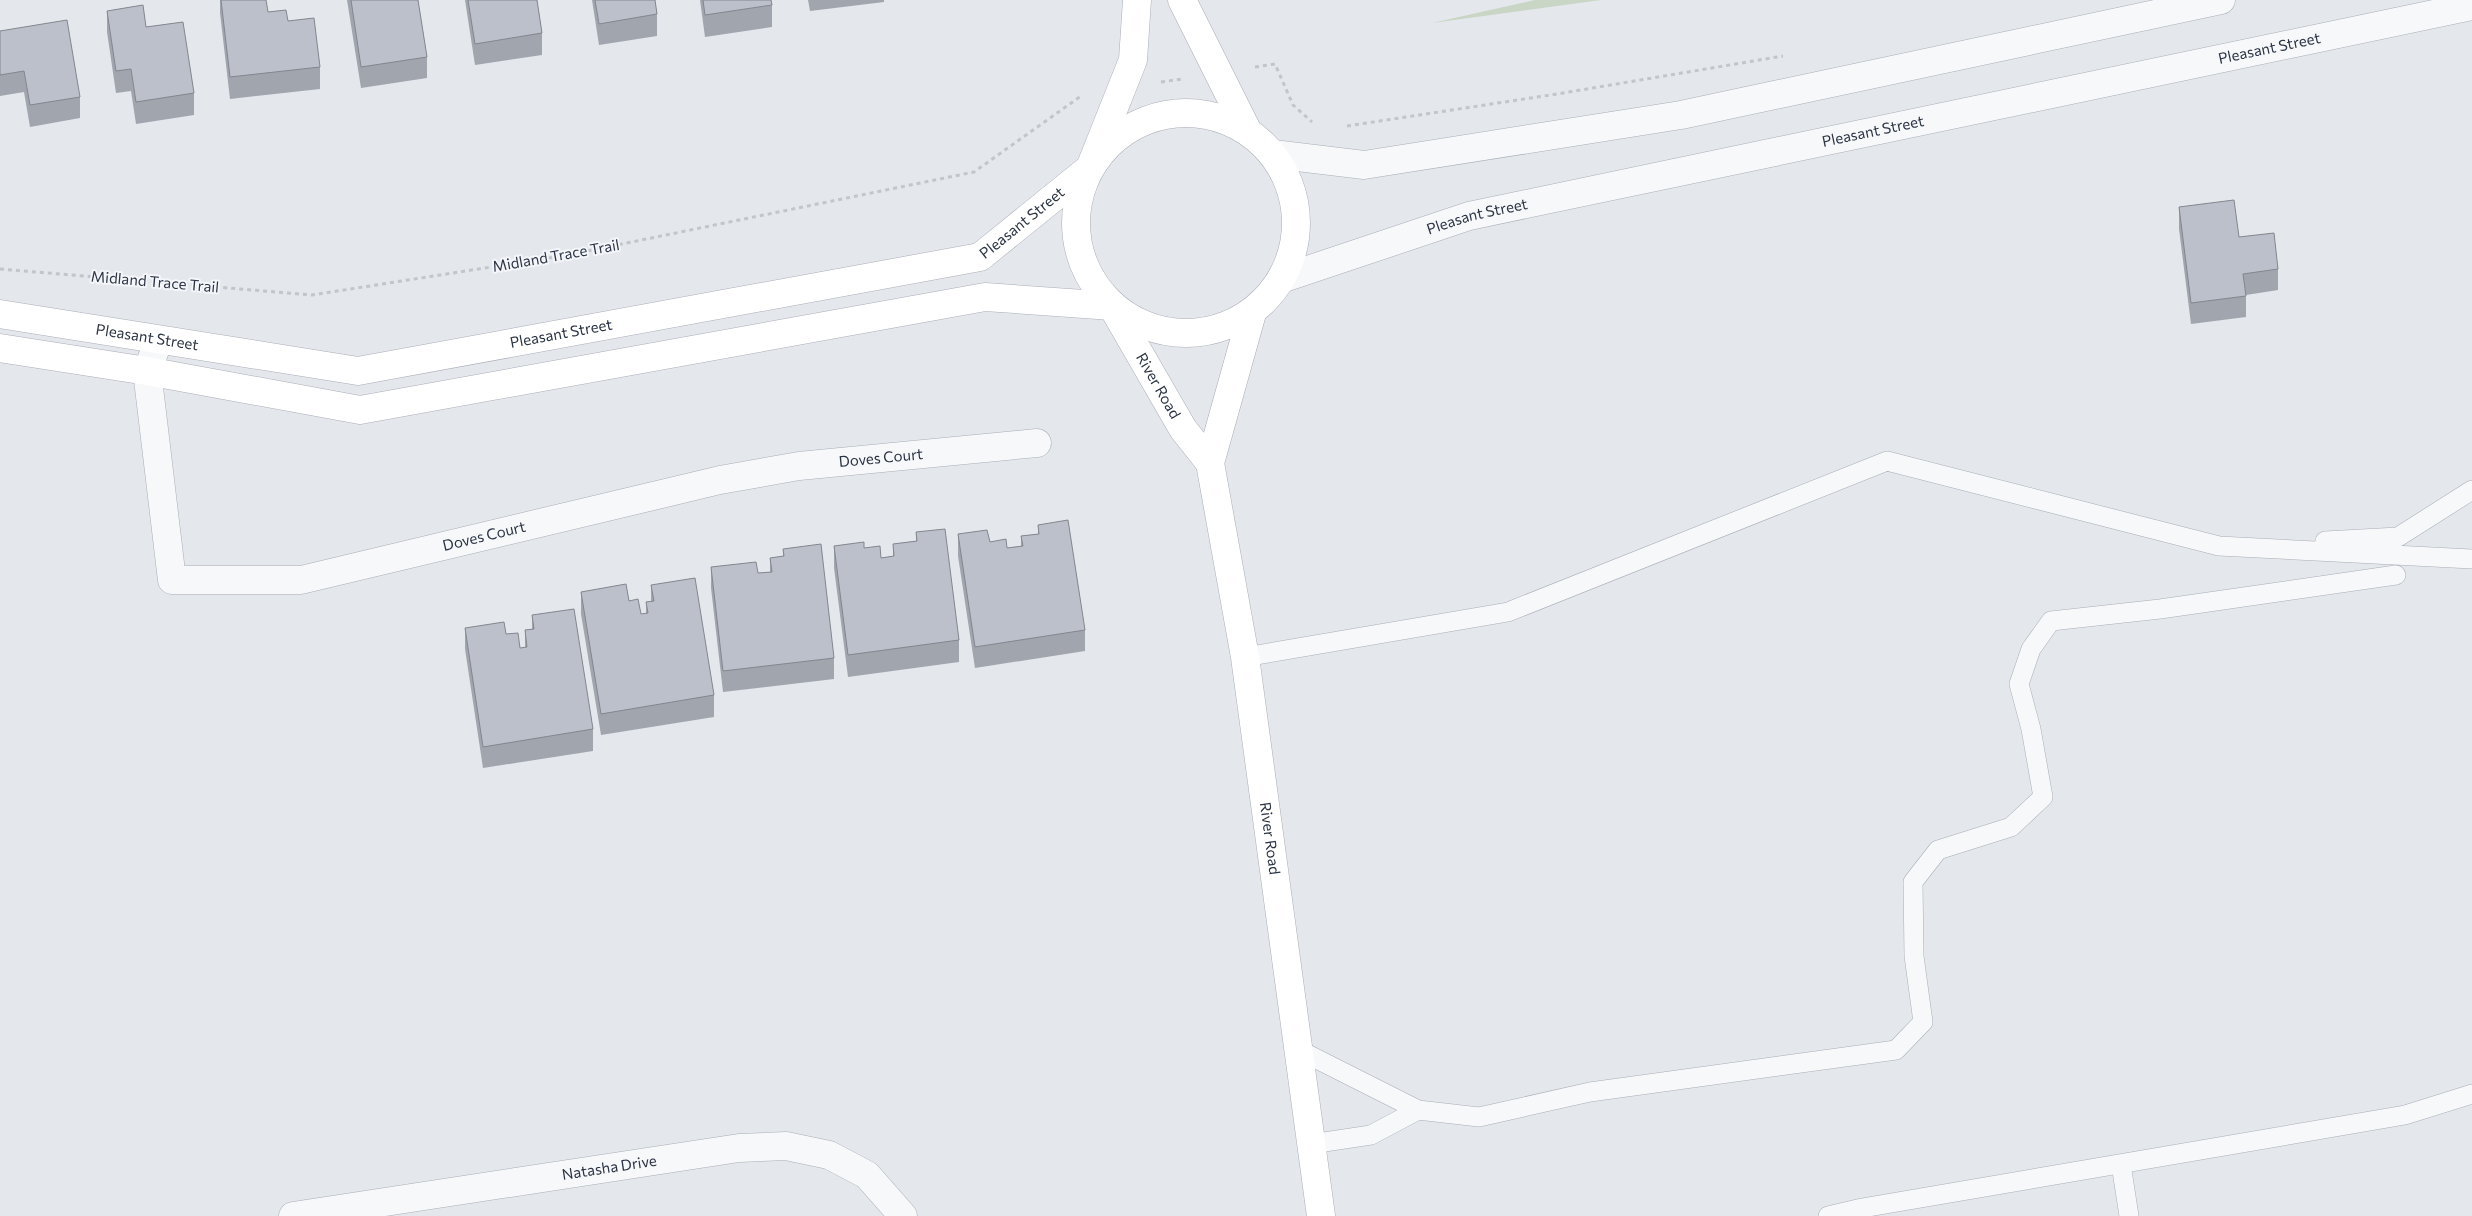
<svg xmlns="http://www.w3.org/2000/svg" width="2472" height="1216" viewBox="0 0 2472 1216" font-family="Commissioner,sans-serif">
<rect width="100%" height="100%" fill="#e4e7ec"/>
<path fill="#c9d6c5" d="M1535,0H1601L1432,23Z"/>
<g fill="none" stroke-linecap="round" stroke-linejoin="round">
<defs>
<path id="service" d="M2325,541L2398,537L2472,490
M1245,657L1508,612L1887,461L2219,546L2472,559
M1299,1050L1418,1110L1479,1117L1590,1092L1896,1050L1923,1022L1914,956L1913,882L1938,850L2011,827L2043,797L2031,729L2019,684L2031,649L2051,621L2160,609L2396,575
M1311,1144L1371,1135L1418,1110
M2121,1164L2129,1216
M1828,1216L1862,1208L2405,1115L2472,1094"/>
<g id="minor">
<path id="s1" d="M159,340L147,371L172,580H301L720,480L799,466L1037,443"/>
<path id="s2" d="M293,1216L739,1148L786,1146L829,1155L867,1175L903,1216"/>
</g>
<g id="tertiary">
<path d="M1273,154L1364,165L1681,115L2221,0"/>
<path id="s3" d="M1281,279L1469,216L2472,6"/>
</g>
<g id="secondary">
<path d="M1182,0L1247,130"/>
<circle cx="1186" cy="223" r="110"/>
<path id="s4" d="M1252,313L1210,463L1245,657L1321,1216"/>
<path id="s5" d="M0,314L358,371L980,257L1090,168L1133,60L1137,0"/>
<path id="s6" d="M0,348L147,371L360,410L985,297L1112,306L1183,429L1210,463"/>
</g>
</defs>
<use href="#service" stroke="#a9aeb7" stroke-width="20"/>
<use href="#minor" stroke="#a9aeb7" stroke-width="29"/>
<use href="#tertiary" stroke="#a9aeb7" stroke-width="29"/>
<use href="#secondary" stroke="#a9aeb7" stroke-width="29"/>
<path stroke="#c2c5cb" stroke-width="3" stroke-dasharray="4 4" stroke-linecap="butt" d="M1255,67L1275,64L1293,105L1312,122
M1161,82L1182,79
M1347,126L1557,94L1783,56
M0,269L312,295L568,255L974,172L1081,96"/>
<use href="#service" stroke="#f7f8fa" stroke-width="19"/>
<use href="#minor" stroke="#f7f8fa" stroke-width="28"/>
<use href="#tertiary" stroke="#f7f8fa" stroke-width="28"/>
<use href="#secondary" stroke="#fff" stroke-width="28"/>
</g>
<path fill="#a1a5ae" d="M220,0H266L268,12L288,21L320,67V89L230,99L220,13Z
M347,0H418L427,57V78L361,88Z
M465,0H537L542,33V55L475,65Z
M592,0H655L657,14V36L599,45Z
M700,0H771L772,5V27L705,37Z
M808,0H884V2L810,11Z
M107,11L146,27L194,93V115L136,124L131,91L116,93L107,32Z
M0,31L80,97V118L30,127L24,92L0,96Z
M2179,207L2239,237L2278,269V290L2246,295V317L2191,324L2179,229Z
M1038,525L1085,630V651L975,668L958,556V534L1007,548L1021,546V536L1038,534Z
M916,532L959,640V662L848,677L834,568V546L864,548L881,558L893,556V544L916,541Z
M783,549L834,658V679L723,692L711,588V567L758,573L770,572V558L783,556Z
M651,585L714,695V717L601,735L581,614V592L629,601L641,614H646V602L651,601Z
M532,615L593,729V751L483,768L465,649V628L506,634L520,648H525V630L532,629Z"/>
<path fill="#bbc0ca" stroke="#83868d" d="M221,0H266L268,12L286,10L288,21L314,18L320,67L230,77Z
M351,0H418L427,57L361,67Z
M468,0H537L542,33L475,44Z
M595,0H655L657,14L599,24Z
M703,0H771L772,5L705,15Z
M143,5L146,27L183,22L194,93L136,102L131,69L116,71L107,11Z
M67,20L80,97L30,105L24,71L0,75V31Z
M2234,200L2239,237L2274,233L2278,269L2243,274L2246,296L2191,303L2179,207Z
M1068,520L1085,630L975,647L958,534L987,530L990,542L1006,539L1007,548L1023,546L1021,536L1039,534L1038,525Z
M945,529L959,640L848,655L834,546L864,542V548L880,546L881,558L894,556L893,544L917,541L916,532Z
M821,544L834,658L723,671L711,567L756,562L758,573L772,572L770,558L784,556L783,549Z
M695,578L714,695L601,714L581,592L626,584L629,601L638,599L641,614L648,613L646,602L654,601L651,585Z
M574,609L593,729L483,747L465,628L504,622L506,634L518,633L520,648L527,647L525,630L534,629L532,615Z"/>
<g text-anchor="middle" stroke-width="4" stroke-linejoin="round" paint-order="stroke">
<g font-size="15" fill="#2b3445" stroke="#f4f6f9">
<text dy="5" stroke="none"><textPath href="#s3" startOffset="1016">Pleasant Street</textPath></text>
<text dy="5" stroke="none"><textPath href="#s3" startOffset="611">Pleasant Street</textPath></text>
<text dy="5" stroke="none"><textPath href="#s3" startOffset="206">Pleasant Street</textPath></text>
<text dy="5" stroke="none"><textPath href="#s5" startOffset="1049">Pleasant Street</textPath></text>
<text transform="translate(556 256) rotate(-10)" y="5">Midland Trace Trail</text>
<text transform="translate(155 282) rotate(5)" y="5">Midland Trace Trail</text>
<text dy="5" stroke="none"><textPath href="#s5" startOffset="569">Pleasant Street</textPath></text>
<text dy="5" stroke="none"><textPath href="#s5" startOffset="149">Pleasant Street</textPath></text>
<text dy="5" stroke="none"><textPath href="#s6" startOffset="1220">River Road</textPath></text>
<text dy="5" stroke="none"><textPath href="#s1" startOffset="966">Doves Court</textPath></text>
<text dy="5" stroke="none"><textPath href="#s1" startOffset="561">Doves Court</textPath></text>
<text dy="5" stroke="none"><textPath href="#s4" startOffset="536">River Road</textPath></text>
<text dy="5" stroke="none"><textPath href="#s2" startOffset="320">Natasha Drive</textPath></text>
</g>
</g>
</svg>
